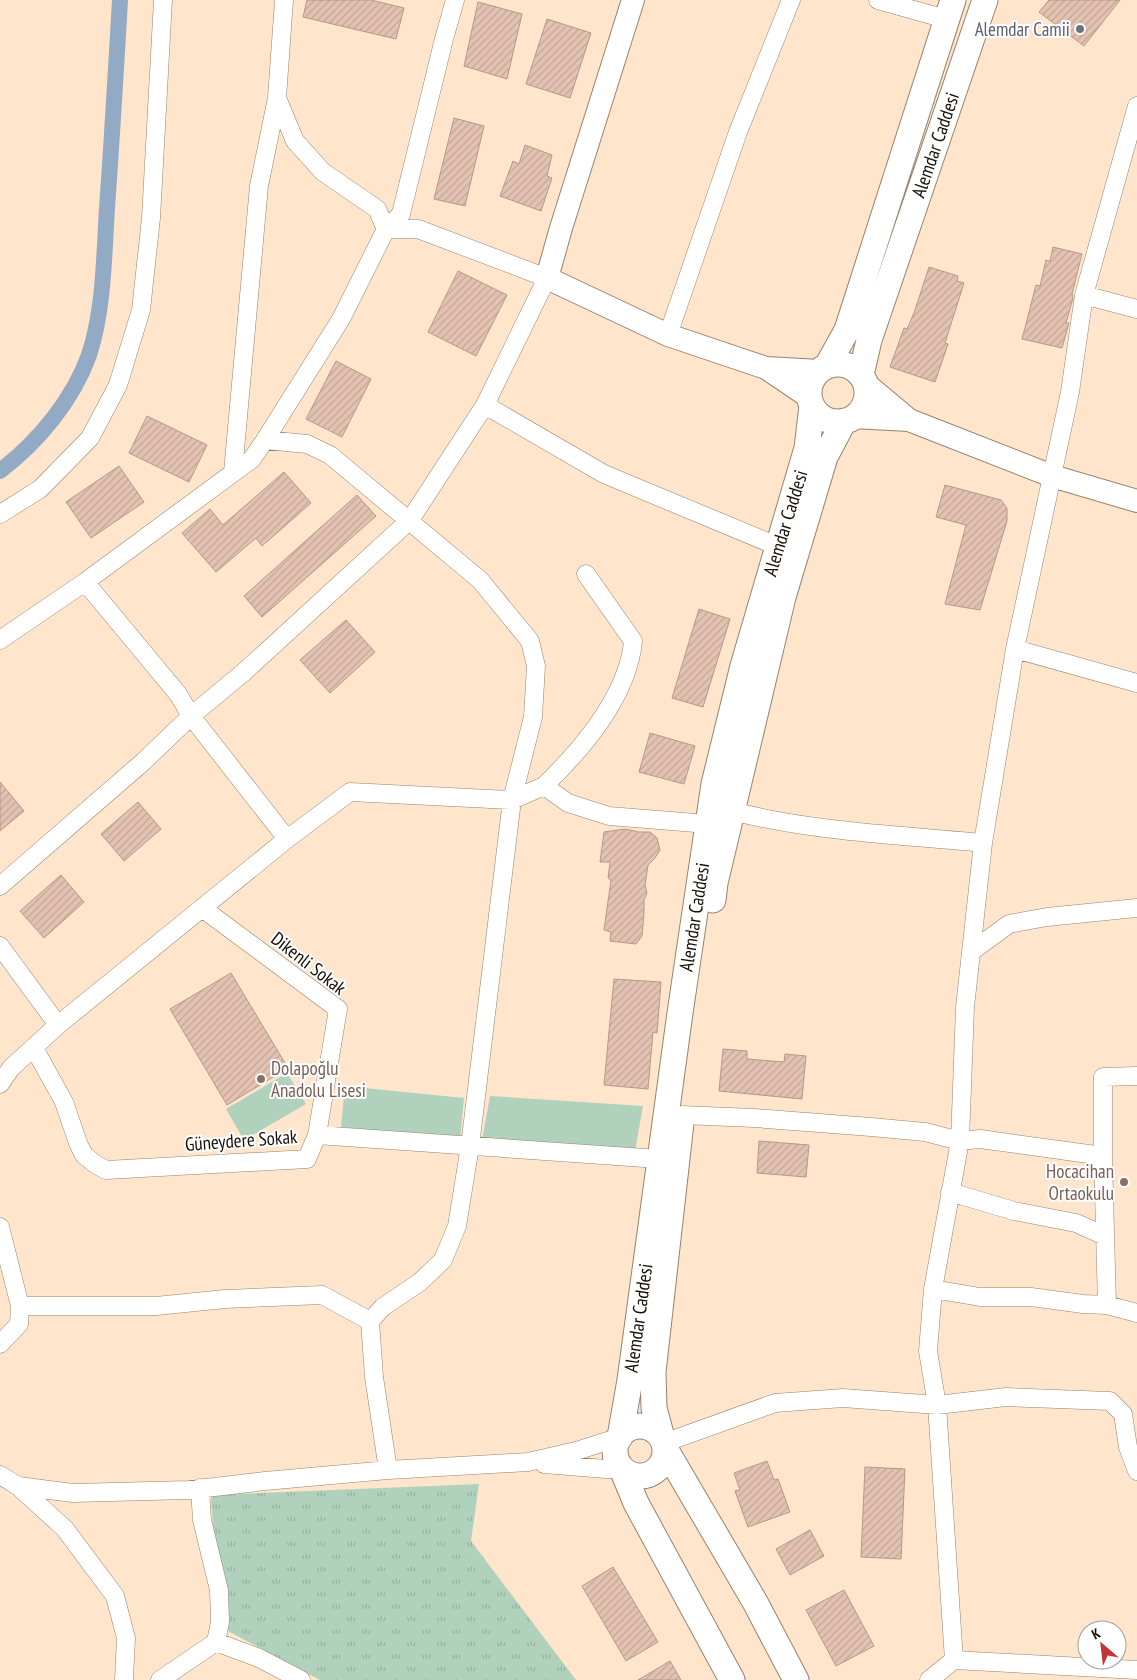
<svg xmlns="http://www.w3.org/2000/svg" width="1137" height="1680" viewBox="0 0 1137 1680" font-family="'PT Sans Narrow',sans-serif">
<defs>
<pattern id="grass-tufts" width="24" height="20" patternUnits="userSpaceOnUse" patternTransform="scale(1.25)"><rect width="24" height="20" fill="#b0d2bc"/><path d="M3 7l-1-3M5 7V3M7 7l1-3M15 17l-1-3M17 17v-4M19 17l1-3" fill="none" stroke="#97b3a0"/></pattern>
<pattern id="building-hatch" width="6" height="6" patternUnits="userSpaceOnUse" patternTransform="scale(1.25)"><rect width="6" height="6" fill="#e3c2b2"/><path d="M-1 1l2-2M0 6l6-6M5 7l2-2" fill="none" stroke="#c2a698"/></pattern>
</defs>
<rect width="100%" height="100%" fill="#fee5cc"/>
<path fill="url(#grass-tufts)" d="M479,1484L471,1541L576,1680H320L228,1631L214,1541L211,1495Z"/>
<path fill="#b0d2bc" d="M287,1073L306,1104L244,1140L226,1109Z
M345,1086L464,1098L460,1139L341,1127Z
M490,1096L643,1106L635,1151L482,1140Z"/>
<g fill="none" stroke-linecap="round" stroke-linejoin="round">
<path stroke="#93aac5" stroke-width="16" d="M0,471C38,442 73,400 89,355C104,310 104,255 107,208C112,139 116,69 120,0"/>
</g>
<path fill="url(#building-hatch)" stroke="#b69888" d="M307,0H371L404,8L396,39L303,17Z
M1049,0H1120L1084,46L1039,12Z
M478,2L522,14L507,79L464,66Z
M547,19L591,33L570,98L526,84Z
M454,118L484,126L465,206L434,199Z
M525,145L552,155L547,176L552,178L541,211L500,196L513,161L519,164Z
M1053,247L1082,254L1072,294L1073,298L1066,323H1069L1062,348L1022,339L1036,285L1040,286L1046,260L1050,261Z
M929,267L958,276L957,281L964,283L945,343L948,344L935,382L890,367L904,328L907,329L914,313Z
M458,271L507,295L476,356L428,332Z
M336,361L371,379L342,437L306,419Z
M147,416L207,445L189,482L129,453Z
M119,466L144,502L91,538L66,502Z
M284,472L311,503L262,546L256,538L216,572L182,533L210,509L223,525Z
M945,485L1001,500L1007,508V521L980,610L945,604L966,525L936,517Z
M357,495L376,516L262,617L244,596Z
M699,609L730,619L703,707L672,698Z
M346,620L375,652L330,693L300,660Z
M650,733L695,746L684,784L639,772Z
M0,782L24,811L0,831Z
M138,802L161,829L124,861L101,834Z
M625,829L639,832H650L657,838L660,850L655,858L648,865L645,885L647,893L644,900V913L642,936L636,944L610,941L611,932L604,930L611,880L608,878L610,862H600L604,832Z
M61,875L84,902L44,938L20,911Z
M231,973L288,1068L227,1105L170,1009Z
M614,979L661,982L657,1033L653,1032L648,1089L604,1085Z
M723,1049L747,1051V1059L784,1062L785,1054L806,1056L802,1099L719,1091Z
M759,1141L809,1145L806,1177L757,1173Z
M767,1461L774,1480L778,1479L790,1512L748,1527L735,1491L740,1490L734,1473Z
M865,1467L905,1469L901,1559L861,1557Z
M810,1530L824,1556L790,1575L776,1549Z
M613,1567L658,1642L626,1661L582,1586Z
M844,1590L874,1646L836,1666L806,1610Z
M670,1661L681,1680H638Z"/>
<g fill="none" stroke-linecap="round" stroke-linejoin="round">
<defs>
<path id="minor" d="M878,0L946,19
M1084,295L1137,309
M668,335L738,132L791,0
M485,405L604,474L777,546
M233,472L259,186L277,98L284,0
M0,514L40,489L90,438L118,385L141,310L151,218L163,0
M85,582L178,694L191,716L287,839
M0,640L85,582L252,459L265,440L341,319L386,229L377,209L323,172L295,141L277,98
M1015,649L1137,683
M544,786C583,748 628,696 633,641L586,574
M732,811C814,832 900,835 983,843
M0,886L143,762L191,716L244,672L410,520L485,405L547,278L418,229H386L401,214L444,39L455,0
M202,908L338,1009L317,1135
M0,946L58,1025
M972,951L1009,924L1047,917L1137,908
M34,1048L64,1102L78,1143L84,1155L95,1164L106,1170L307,1159L317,1135L659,1159
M0,1084L11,1068L58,1025L287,839L350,792L512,800L533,717L536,666L530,641L480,580L330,455L307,444L265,440
M682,1115L754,1118L871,1127L925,1132L960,1141L980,1139L1103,1156L1107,1305L1137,1313
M1103,1156V1077L1137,1076
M950,1192L1014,1211L1076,1223L1105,1236
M0,1227L20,1306L19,1324L0,1344
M933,1289L980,1297H1031L1083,1304L1107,1305
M20,1306H156L225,1299L322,1295L370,1321
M664,1443L775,1403L843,1398L937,1405L1006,1397L1110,1401L1123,1414L1128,1447L1137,1471
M544,1464L606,1469H622
M388,1470L374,1377L370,1321L383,1307L420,1282L443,1260L457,1226L470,1146L512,800L544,786L568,803L609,816L708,824
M0,1475L18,1486L65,1529L115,1596L126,1638L124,1680
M18,1486L73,1493L189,1490L265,1481L388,1470L528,1462L576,1451L620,1437
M216,1642L259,1658L301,1680
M954,1660L937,1405L928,1351L933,1289L960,1141L965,1007L983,843L1015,649L1070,392L1084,295L1137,106
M160,1680L216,1642L220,1622L219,1590L202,1520L200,1488
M929,1680L954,1660L1137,1670"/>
<path id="tertiary" d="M633,0L561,228L547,278L668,335L766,368L809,397
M767,368L819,371
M866,384L909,420
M853,417L909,420L1052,476L1137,501"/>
<path id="secondary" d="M809 393a29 29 0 1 1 58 0a29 29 0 1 1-58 0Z
M827,366L847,330L953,0
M861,375L869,340L985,0
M713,900L715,883L783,597L825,457L844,421
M615 1451a25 25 0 1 1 50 0a25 25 0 1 1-50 0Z
M620,1437L630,1380L680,1013L714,784L743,666L807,448L812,406
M662,1438L654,1408L653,1372L681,1123
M666,1450L755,1602L796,1680
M622,1469L636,1503L732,1680"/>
</defs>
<use href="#minor" stroke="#98826b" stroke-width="19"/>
<use href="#tertiary" stroke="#98826b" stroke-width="24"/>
<use href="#secondary" stroke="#98826b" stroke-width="27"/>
<use href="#minor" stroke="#fff" stroke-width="18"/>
<use href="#tertiary" stroke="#fff" stroke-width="22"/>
<use href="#secondary" stroke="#fff" stroke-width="25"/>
</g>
<circle fill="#6b7280" stroke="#fff" stroke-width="2" cx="1080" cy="29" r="5"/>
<g fill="#8d6e63" stroke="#fff" stroke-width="2">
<circle cx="261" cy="1079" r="5"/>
<circle cx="1124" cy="1182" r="5"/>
</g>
<g text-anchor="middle" stroke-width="4" stroke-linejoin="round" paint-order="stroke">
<g font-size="19" fill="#5b616d" stroke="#fff" text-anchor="end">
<text x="1070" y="36">Alemdar Camii</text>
</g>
<g font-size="19" fill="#181008" stroke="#fff">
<text transform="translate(935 145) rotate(-71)" y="7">Alemdar Caddesi</text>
<text transform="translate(785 523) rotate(-73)" y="7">Alemdar Caddesi</text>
<text transform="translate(694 917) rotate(-81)" y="7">Alemdar Caddesi</text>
<text transform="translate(309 963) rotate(38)" y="7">Dikenli Sokak</text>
<text transform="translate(241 1140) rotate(-4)" y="7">Güneydere Sokak</text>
<text transform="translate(638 1318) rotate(-82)" y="7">Alemdar Caddesi</text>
</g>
<g font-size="19" fill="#785e54" stroke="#fff" text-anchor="start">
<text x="271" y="1075">Dolapoğlu<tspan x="271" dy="22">Anadolu Lisesi</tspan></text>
<text x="1114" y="1178" text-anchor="end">Hocacihan<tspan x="1114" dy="22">Ortaokulu</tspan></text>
</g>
</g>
<g transform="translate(1102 1645) rotate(332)"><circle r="24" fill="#ffffff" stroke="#a39f9c"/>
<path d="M0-4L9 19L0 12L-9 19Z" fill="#c43536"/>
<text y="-8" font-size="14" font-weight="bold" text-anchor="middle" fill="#181008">K</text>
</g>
</svg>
